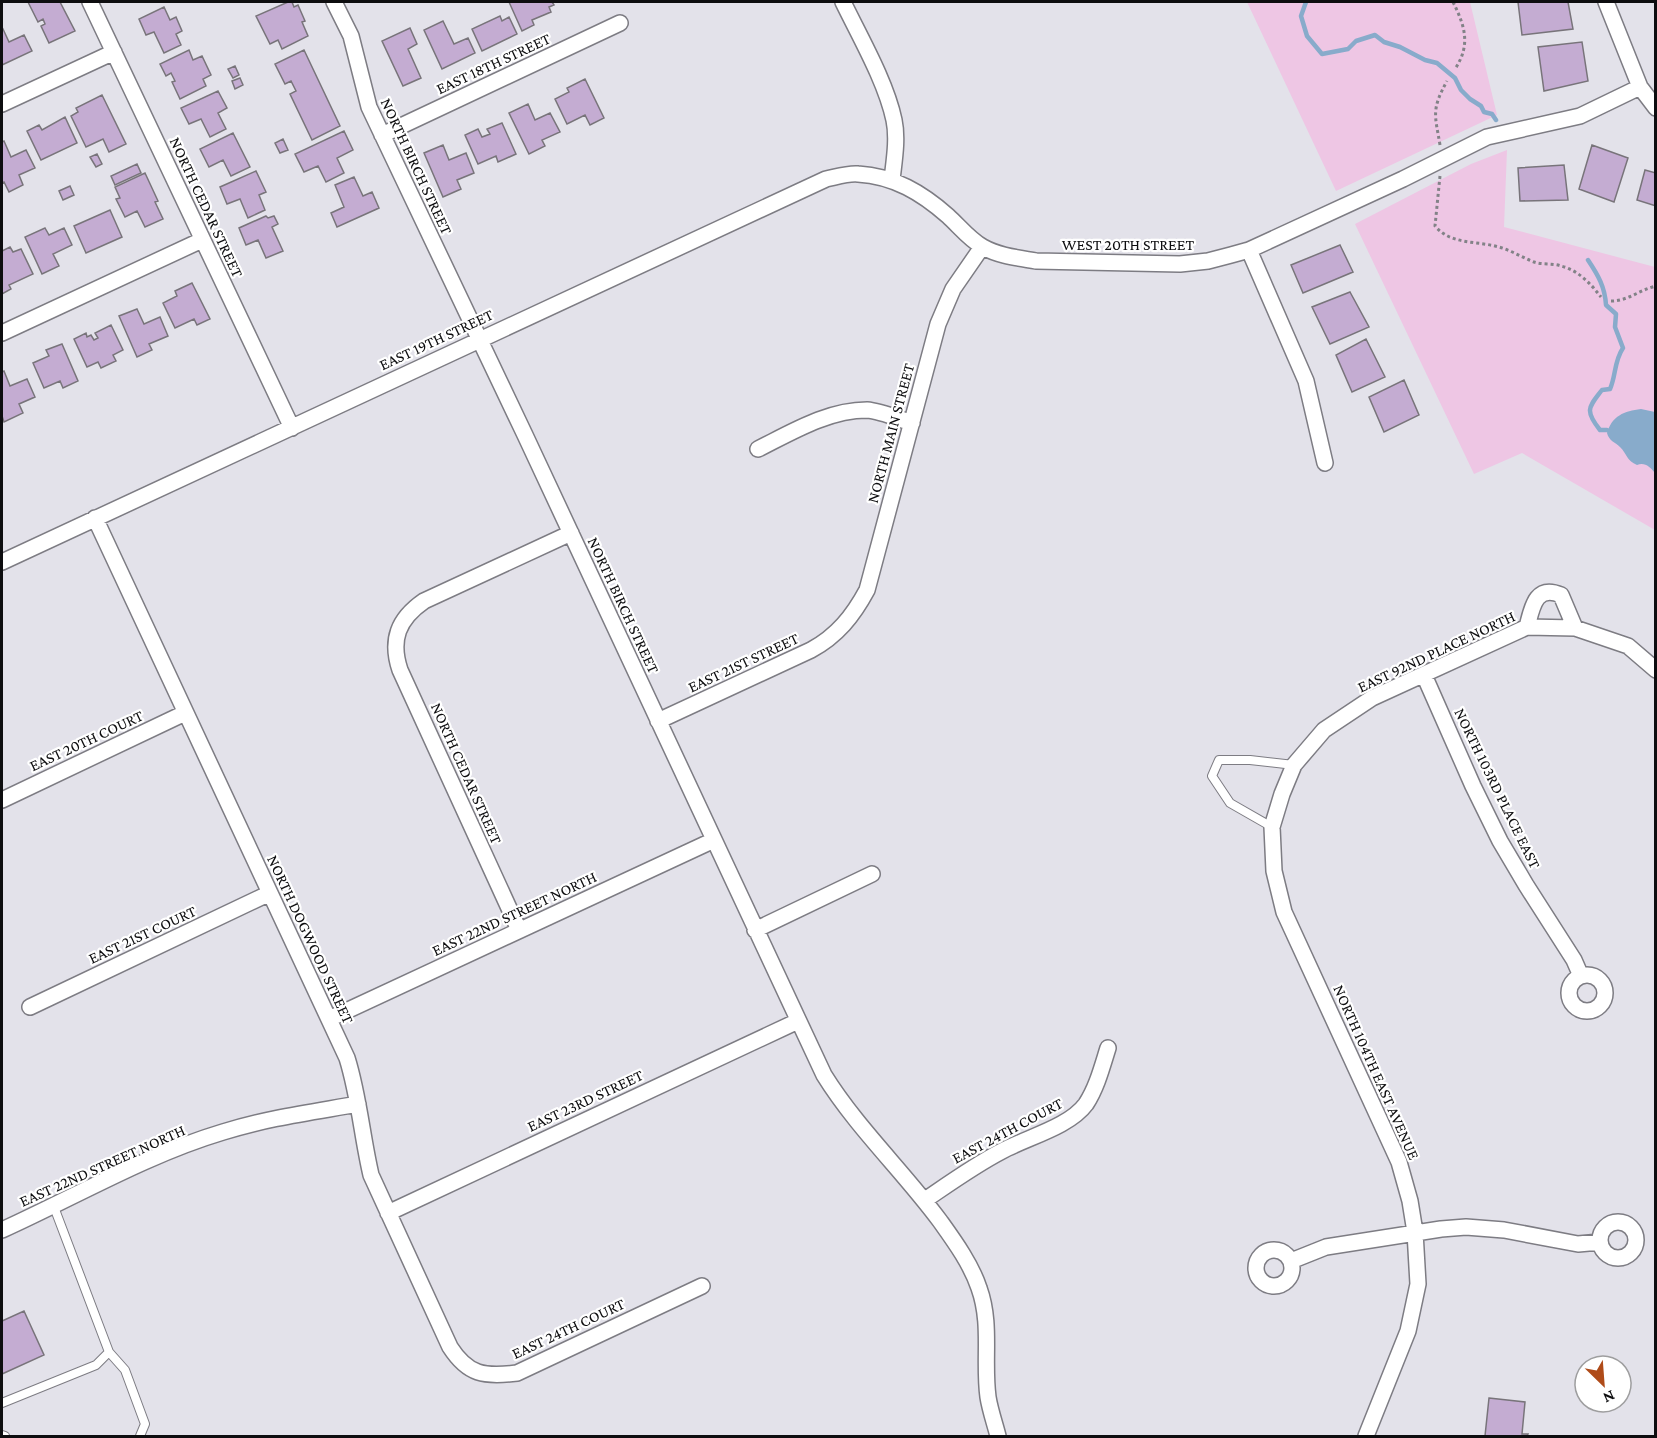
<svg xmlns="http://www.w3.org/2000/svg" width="1657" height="1438" viewBox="0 0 1657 1438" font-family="'Crimson Pro',serif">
<rect width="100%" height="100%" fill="#e3e2ea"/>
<path fill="#eec6e4" d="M1247,2H1470L1497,115L1336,191Z
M1507,150L1504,227L1655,267V530L1522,453L1474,474L1355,224L1471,164Z"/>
<path fill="#88abcb" d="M1641,409L1655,412V473C1650,467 1645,462 1637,465C1627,461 1627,454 1620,447C1615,442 1609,441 1607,433C1612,416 1624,411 1641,409Z"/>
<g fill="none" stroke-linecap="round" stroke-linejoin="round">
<path stroke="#88abcb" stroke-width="4.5" d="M1306,2L1301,16L1307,36L1322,54L1348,49L1356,41L1375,35L1384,42L1400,47L1425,60L1437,63L1455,78L1461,90L1470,99L1481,106L1484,112L1492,114L1496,120
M1588,260C1598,275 1605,287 1606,305L1616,314L1615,327L1623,348C1614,361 1616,376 1610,389L1602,390C1589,407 1584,410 1600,430H1607"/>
</g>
<path fill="#c4acd2" stroke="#78747a" stroke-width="1.5" d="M28,2H60L75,31L49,43L41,26L45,24L43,19L38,22Z
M288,2H292L294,7L298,5L305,21L302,22L308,36L282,49L278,40L270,44L256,16Z
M509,2H552L554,5L549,7L551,12L532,20L534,25L522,31Z
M1518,2H1568L1573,29L1522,35Z
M164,7L170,20L176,17L182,31L176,34L181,45L164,53L154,32L146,35L139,19Z
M500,16L502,21L509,17L517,34L482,51L472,29Z
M443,21L454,44L468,38L475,53L442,69L424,30Z
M410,28L417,44L408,49L421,78L403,86L382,41Z
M3,29L9,42L24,35L32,51L2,65V30Z
M1582,42L1588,81L1544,91L1538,47Z
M189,50L193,60L202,56L211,75L203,79L206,86L180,99L172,82L175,81L171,73L166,76L160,64Z
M304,50L340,126L312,140L290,94L296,91L291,81L285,84L275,64Z
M235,66L239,75L233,78L228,69Z
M240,78L243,85L235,89L232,81Z
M585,79L604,118L590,125L585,115L567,124L555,99L569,92L567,88Z
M218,91L227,108L218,113L226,129L210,137L201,119L189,124L181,108Z
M102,95L126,144L109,152L103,139L86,147L71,116L78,112L76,108Z
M528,104L535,120L550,113L560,132L542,140L545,146L529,154L509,113Z
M65,117L77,143L41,160L27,131L39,125L42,130Z
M502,123L516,154L498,162L496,156L478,164L465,135L478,129L482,137L490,134L487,129Z
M344,131L353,150L337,158L344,173L326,182L318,166L304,172L295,154Z
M233,133L250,167L231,176L223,160L209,167L200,149Z
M283,139L288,150L280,153L275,143Z
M4,141L11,157L26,150L35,168L19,175L23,185L9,192L4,182L2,183V142Z
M443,145L449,160L466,153L474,173L457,180L461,189L443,197L424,153Z
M1592,145L1628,158L1614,202L1579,189Z
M97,154L102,164L96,167L90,157Z
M137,164L141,173L115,185L111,176Z
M1564,165L1568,200L1520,201L1518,168Z
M1645,170L1656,173V206L1637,200Z
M256,171L266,192L259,195L265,210L248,218L240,199L227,204L220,187Z
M145,173L158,201L155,202L163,219L145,227L137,211L125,217L116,199L120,198L115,187Z
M354,177L363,196L372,192L379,208L337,227L331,213L344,207L335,185Z
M70,186L74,195L63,200L59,191Z
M110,210L122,237L86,253L74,226Z
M266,216L268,218L274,216L278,224L272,227L283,251L266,258L258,240L246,245L239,228Z
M45,228L49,235L64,228L72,245L53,254L59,266L42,274L25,237Z
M1340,245L1353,272L1303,293L1291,265Z
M10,247L13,252L21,249L33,274L9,285L11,289L2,294V251Z
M192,283L210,319L197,325L194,319L175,328L163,303L177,296L175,291Z
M1350,292L1369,327L1330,344L1312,307Z
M137,309L144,324L160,317L168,336L149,344L152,350L137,357L119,316Z
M111,325L123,350L113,355L116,361L101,368L98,362L87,367L74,339L86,333L87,337L91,335L94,340L98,338L95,333Z
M1366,339L1385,377L1352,392L1336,355Z
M62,344L78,381L63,388L60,381L44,388L33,363L49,356L46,350Z
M4,371L10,386L27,379L35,397L19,404L23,413L4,422L2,416V372Z
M1404,380L1419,415L1384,432L1369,397Z
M24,1311L44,1355L2,1374V1321Z
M1489,1398L1525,1402L1522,1434H1528L1527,1436H1485Z"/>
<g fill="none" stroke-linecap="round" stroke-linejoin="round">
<defs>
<path id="lane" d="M1272,827L1230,803L1212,776L1219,760H1250L1294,765
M109,1352L125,1370L145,1424L140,1436
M2,1403L96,1365L109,1352L54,1207
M2,1435L5,1436"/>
<path id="street" d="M90,2L292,428
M334,2L351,36L369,107L525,435L824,1075C857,1128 903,1171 940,1221C955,1242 971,1264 979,1288C992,1324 983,1360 988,1397C990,1410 995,1424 998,1436
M843,2C860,37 886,82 894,120C898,139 894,161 892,180
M1606,2L1640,87L1656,108
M2,104L114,52
M382,135L620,23
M1249,250L1306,381L1325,463
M2,333L202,240
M758,449C792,432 828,410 867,410C881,411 899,419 912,423
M95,518L347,1058C359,1096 362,1137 371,1175L450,1347C468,1375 484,1377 517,1373L702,1286
M2,562L826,179C836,177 848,173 858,174C894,176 922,193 948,216C959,226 970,240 983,247C999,256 1019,258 1036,261L1180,264L1208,261L1231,255L1249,250L1403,179L1487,137L1580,116L1640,87
M1527,627C1532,608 1535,584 1561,595L1575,628
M1424,675L1473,786L1500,841L1526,885L1574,960L1581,976
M658,721L811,650C837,636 853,616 867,590L938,324L953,289L982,247
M2,800L185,713
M519,930L400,670C390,640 398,619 424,601L571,533
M755,930L872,874
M1569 993a18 18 0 1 1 36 0a18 18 0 1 1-36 0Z
M30,1007L270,893
M329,1019L714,840
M925,1200C950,1183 975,1165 1002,1151C1028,1137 1069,1127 1086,1104C1097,1087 1102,1067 1108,1048
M388,1213L798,1021
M1600 1240a18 18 0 1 1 36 0a18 18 0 1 1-36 0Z
M2,1230C75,1197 146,1155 223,1132C267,1118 313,1112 358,1104
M1256 1268a18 18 0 1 1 36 0a18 18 0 1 1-36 0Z
M1291,1261L1326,1247L1441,1229L1466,1227L1504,1230L1578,1244L1600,1242
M1366,1436L1408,1331L1418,1284L1415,1232L1410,1201L1399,1162L1284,912L1274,871L1272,827L1282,794L1294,765L1324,730L1372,698L1527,627L1575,628L1628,646L1656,670"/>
</defs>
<use href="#lane" stroke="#7d7c83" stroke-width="10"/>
<use href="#street" stroke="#7d7c83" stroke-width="18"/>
<path stroke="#828287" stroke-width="3" stroke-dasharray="3 3" stroke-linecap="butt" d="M1453,2C1465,26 1471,45 1455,69
M1440,145C1435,115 1431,110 1447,81
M1440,176L1435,226C1450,244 1474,241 1495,246C1509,249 1521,257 1534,262C1542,265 1553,263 1561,266C1578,270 1591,284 1601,297
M1611,301C1628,301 1639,290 1656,286"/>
<use href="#lane" stroke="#fff" stroke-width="8"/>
<use href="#street" stroke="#fff" stroke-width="15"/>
</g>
<g text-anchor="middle" stroke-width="4.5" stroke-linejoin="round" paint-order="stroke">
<g font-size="16" fill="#0d0d0f" stroke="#fff">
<text transform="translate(493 63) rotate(-25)" y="6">EAST 18TH STREET</text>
<text transform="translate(417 166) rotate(65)" y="6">NORTH BIRCH STREET</text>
<text transform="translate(207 207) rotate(65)" y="6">NORTH CEDAR STREET</text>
<text x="1128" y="250">WEST 20TH STREET</text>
<text transform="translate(436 339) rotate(-25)" y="6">EAST 19TH STREET</text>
<text transform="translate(890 433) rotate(-75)" y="6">NORTH MAIN STREET</text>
<text transform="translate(624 605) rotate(65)" y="6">NORTH BIRCH STREET</text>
<text transform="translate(1436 651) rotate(-25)" y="6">EAST 92ND PLACE NORTH</text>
<text transform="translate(743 662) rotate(-25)" y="6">EAST 21ST STREET</text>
<text transform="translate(86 740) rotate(-25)" y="6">EAST 20TH COURT</text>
<text transform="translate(467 773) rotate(66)" y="6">NORTH CEDAR STREET</text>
<text transform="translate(1498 788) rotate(64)" y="6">NORTH 103RD PLACE EAST</text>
<text transform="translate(514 913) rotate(-25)" y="6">EAST 22ND STREET NORTH</text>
<text transform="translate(142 934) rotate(-25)" y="6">EAST 21ST COURT</text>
<text transform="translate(311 939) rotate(65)" y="6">NORTH DOGWOOD STREET</text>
<text transform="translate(1377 1072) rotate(66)" y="6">NORTH 104TH EAST AVENUE</text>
<text transform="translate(585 1100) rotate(-25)" y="6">EAST 23RD STREET</text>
<text transform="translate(1007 1130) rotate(-28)" y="6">EAST 24TH COURT</text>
<text transform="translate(102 1165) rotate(-24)" y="6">EAST 22ND STREET NORTH</text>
<text transform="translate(568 1328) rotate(-25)" y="6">EAST 24TH COURT</text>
</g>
</g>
<rect width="1657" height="1438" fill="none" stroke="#0d0d0f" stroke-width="6"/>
<g transform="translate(1603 1384) rotate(155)"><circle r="28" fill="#ffffff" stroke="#9e9e9f" stroke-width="1.5"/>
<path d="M0-4.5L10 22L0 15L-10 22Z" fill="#af4b19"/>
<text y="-9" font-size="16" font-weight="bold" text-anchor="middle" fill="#0d0d0f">N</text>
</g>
</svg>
